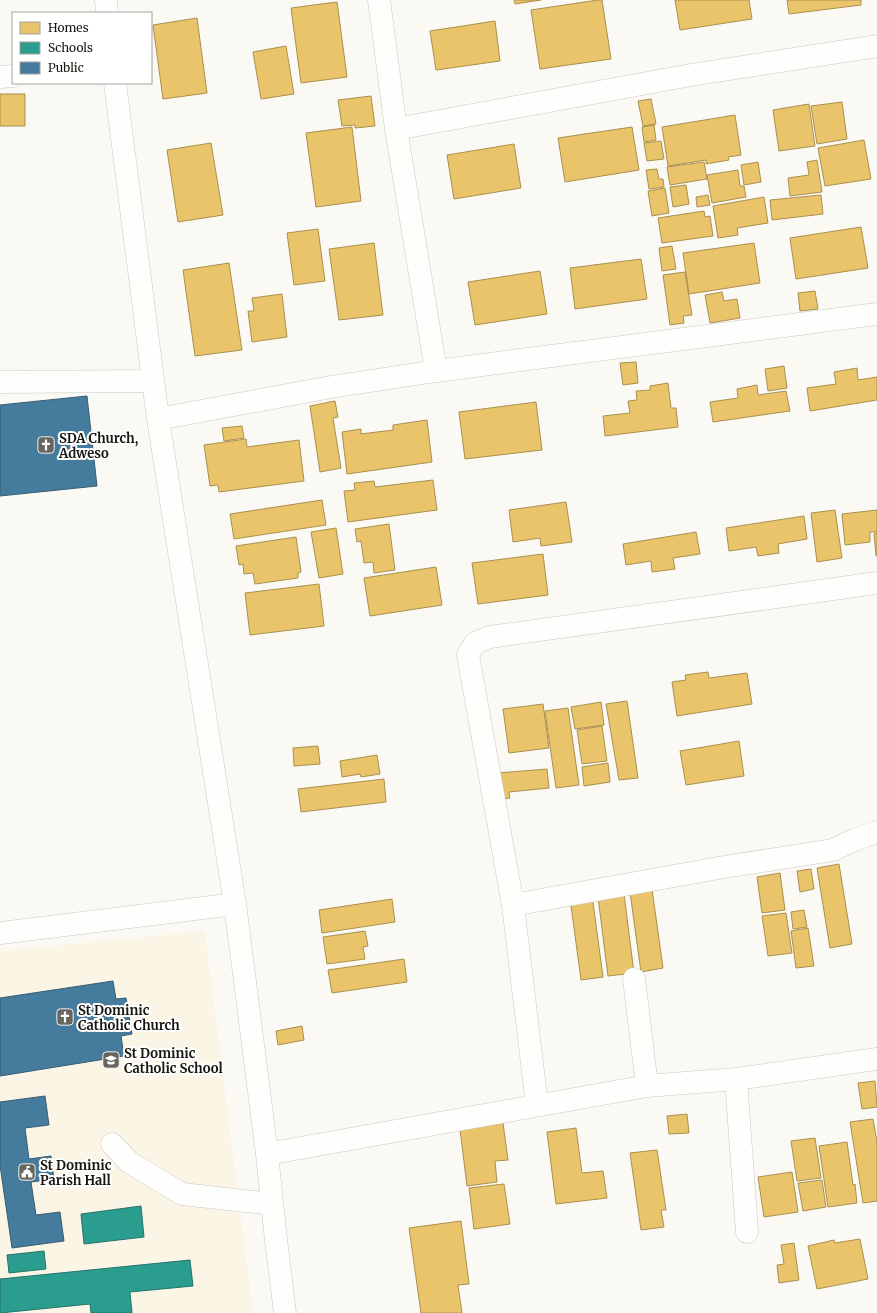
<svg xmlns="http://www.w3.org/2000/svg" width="877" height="1313" viewBox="0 0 877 1313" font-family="Merriweather,serif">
<rect width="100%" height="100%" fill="#fbf9f4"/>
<path fill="#fbf5e6" d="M205,931L253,1313H0V951Z"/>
<path fill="#e9c46a" stroke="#aa904f" d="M514,0H541L515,4Z
M598,0H602L611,59L540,69L531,10Z
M675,0H749L752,19L680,30Z
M787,0H861V5L789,14Z
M337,2L347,77L301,83L291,8Z
M197,18L207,93L163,99L153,25Z
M495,21L500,61L436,70L430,31Z
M286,46L294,94L261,99L253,52Z
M0,94H25V126H0Z
M371,96L375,126L355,128V125L342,126L338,100Z
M651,99L656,124L643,126L638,101Z
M842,102L847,139L817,144L811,106Z
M809,104L815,146L779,151L773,110Z
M735,115L741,155L728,157L729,160L706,164V160L668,166L662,127Z
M654,125L656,140L644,142L642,127Z
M352,127L361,201L316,207L306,133Z
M632,127L639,170L565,182L558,138Z
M864,140L871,179L825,186L818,148Z
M661,141L664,159L647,161L644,143Z
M211,143L223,215L178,222L167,150Z
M514,144L521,188L454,199L447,155Z
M817,160L822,192L790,196L788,178L809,175L807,162Z
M704,162L707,179L670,185L667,167Z
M758,162L761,182L744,185L741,165Z
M657,169L659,179H663L664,187L649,189L646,170Z
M738,170L740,186H744L746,197L712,203L707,175Z
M686,185L689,204L673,207L670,187Z
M665,188L669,213L652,216L648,191Z
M708,195L710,205L697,207L696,197Z
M821,195L823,214L772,220L770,200Z
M764,197L768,223L737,228L738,235L718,238L713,206Z
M704,211L705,217L710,216L713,236L662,243L658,218Z
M861,227L868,268L796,279L790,238Z
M318,229L325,281L294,285L287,233Z
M374,243L383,315L339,320L329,249Z
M754,243L760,283L689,294L683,253Z
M672,246L676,269L662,271L659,248Z
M641,259L647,299L575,309L570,268Z
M229,263L242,350L195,356L183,270Z
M540,271L547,314L475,325L468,282Z
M685,272L692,315L683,316L684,323L670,325L663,275Z
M815,291L818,309L800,311L798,293Z
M722,292L724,301L737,299L740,318L710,323L705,295Z
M282,294L287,337L252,342L248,311H254L252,298Z
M636,362L638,383L623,385L620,363Z
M784,366L787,388L768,391L765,369Z
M857,368L858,380L877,377V400L810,411L807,388L836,384L834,372Z
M668,383L671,408H676L678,427L605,436L603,416L630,413L628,401L637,400L636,391L650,390V386Z
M757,385L758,395L786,391L790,411L713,422L710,402L738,398L737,389Z
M335,401L338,417L333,418L341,468L320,472L310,406Z
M536,402L542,450L465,459L459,412Z
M427,420L432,462L347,474L342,432L361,429V434L393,430V425Z
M242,426L244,438L224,441L222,428Z
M246,439L247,447L299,440L304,481L219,492L218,485L210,486L204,445Z
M433,480L437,510L348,522L344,491L355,490L354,483L374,481L375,487Z
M322,500L326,525L234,539L230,514Z
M566,502L572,542L541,546L540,538L513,542L509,510Z
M835,510L842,558L817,562L811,513Z
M877,510V532H870V542L845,545L842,514Z
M804,516L807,539L778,544L779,553L758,556L756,547L729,551L726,528Z
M389,524L395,570L374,573L373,562L364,563L361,541L357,542L355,529Z
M336,528L343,574L319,578L311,532Z
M696,532L700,554L673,558L675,569L652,572L651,561L626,565L623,544Z
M877,533V556H876L874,534Z
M296,537L301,572L298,573V578L255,584L253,573L244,574L243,564L239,565L236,546Z
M543,554L548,595L478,604L472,563Z
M436,567L442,605L370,616L364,578Z
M319,584L324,626L250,635L245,593Z
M708,672L709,678L747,673L752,704L677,716L672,682L686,680L685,675Z
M627,701L638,778L619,780L606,704Z
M601,702L604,725L575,729L571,707Z
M543,704L549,748L509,753L503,709Z
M568,708L579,785L556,788L545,711Z
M602,726L607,761L582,764L577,730Z
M739,741L744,776L686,785L680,751Z
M318,746L320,764L294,766L293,748Z
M377,755L380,774L361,777L360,774L342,777L340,761Z
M608,763L610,782L584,786L582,767Z
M547,769L549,788L509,792L510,798L500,799L498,773Z
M384,779L386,802L301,812L298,789Z
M839,864L852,944L830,948L817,868Z
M811,869L814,889L800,892L797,871Z
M780,873L785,910L762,913L757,877Z
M652,889L663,968L641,972L630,892Z
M624,894L634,973L608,976L598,897Z
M592,895L603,977L581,980L570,898Z
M392,899L395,922L322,933L319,910Z
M804,910L807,927L793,929L791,912Z
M786,913L792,953L768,956L762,916Z
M808,928L814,966L796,968L791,931Z
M365,931L368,946L363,947L365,959L327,964L323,937Z
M404,959L407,982L332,993L328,970Z
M302,1026L304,1040L278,1045L276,1031Z
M875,1081L877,1107L862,1109L858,1083Z
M687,1114L689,1133L669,1134L667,1116Z
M873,1119L877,1142V1201L863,1203L850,1122Z
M503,1123L508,1160L495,1161L497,1182L467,1186L460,1129Z
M576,1128L582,1173L603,1171L607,1198L556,1204L547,1132Z
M815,1138L821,1178L797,1181L791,1141Z
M847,1142L853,1185L855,1184L857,1203L828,1207L819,1146Z
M657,1150L666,1210H661L664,1227L641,1230L630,1153Z
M792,1172L798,1212L764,1217L758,1177Z
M822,1180L826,1207L803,1211L798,1183Z
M504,1184L510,1224L474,1229L469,1188Z
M461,1221L469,1284L458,1285L462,1313H421L409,1228Z
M860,1239L868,1279L817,1289L808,1246L834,1240L835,1243Z
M794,1243L799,1280L779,1283L777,1265L784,1264L781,1245Z"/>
<path fill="#2a9d8f" stroke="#257469" d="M141,1206L144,1237L84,1244L81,1214Z
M44,1251L46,1269L9,1273L7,1255Z
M190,1260L193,1286L130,1292L132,1313H91L90,1304L0,1313V1279Z"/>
<path fill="#457b9d" stroke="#385d73" d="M87,396L97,486L0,496V405Z
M113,981L116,999L126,998L132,1034L121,1036L124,1056L0,1076V998Z
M45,1096L49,1125L25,1128L29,1159L51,1156L54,1179L31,1182L36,1215L60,1212L64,1241L12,1248L0,1165V1102Z"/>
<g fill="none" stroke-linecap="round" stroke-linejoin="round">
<defs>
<path id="minor" d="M106,0L107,13
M379,0L396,129L436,371
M0,77L13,76
M115,83L158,419L235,904L267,1154L276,1240L285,1313
M396,129L691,75L877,46
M0,382L153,381
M158,419L331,387L436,371L877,314
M513,905L724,867L833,850L854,840L877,832
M0,933L235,904
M634,979L647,1086
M736,1079L747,1232
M537,1105L513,905L468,655L475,643L490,637L877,583
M112,1144L129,1162L182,1194L272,1204
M267,1154L647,1086L736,1079L877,1059"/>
</defs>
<use href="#minor" stroke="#cac8c2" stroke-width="23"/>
<use href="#minor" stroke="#fefefd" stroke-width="22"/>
</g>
<defs>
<symbol id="church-square" viewBox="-11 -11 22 22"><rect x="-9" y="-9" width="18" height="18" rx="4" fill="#676560" stroke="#fff"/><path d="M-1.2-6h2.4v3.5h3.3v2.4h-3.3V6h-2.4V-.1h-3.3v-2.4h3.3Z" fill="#fff"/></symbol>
<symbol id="school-square" viewBox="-11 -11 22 22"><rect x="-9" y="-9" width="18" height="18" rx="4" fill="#676560" stroke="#fff"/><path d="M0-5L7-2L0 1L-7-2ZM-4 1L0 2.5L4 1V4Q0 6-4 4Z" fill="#fff"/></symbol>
<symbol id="civic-square" viewBox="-11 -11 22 22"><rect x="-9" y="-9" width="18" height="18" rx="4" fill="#676560" stroke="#fff"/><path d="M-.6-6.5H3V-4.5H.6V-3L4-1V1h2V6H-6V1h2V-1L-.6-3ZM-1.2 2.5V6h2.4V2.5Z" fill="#fff"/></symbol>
</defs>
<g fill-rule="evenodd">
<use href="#church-square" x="36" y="435" width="20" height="20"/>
<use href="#church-square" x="55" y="1007" width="20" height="20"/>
<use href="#school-square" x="101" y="1050" width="20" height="20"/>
<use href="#civic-square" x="17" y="1162" width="20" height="20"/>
</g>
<g text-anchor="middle" stroke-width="4" stroke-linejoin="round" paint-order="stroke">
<g font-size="13" font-weight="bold" fill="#181610" stroke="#fff" text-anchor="start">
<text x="59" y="443">SDA Church,<tspan x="59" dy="15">Adweso</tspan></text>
<text x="78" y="1015">St Dominic<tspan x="78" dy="15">Catholic Church</tspan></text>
<text x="124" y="1058">St Dominic<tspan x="124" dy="15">Catholic School</tspan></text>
<text x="40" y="1170">St Dominic<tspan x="40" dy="15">Parish Hall</tspan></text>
</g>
</g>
<rect x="12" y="12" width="140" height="72" fill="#ffffff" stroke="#a3a29f"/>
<rect x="20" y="22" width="20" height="12" fill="#e9c46a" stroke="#a3a29f"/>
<text x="48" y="32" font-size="12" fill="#181610">Homes</text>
<rect x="20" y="42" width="20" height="12" fill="#2a9d8f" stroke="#a3a29f"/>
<text x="48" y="52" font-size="12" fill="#181610">Schools</text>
<rect x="20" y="62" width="20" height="12" fill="#457b9d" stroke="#a3a29f"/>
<text x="48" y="72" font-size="12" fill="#181610">Public</text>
</svg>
